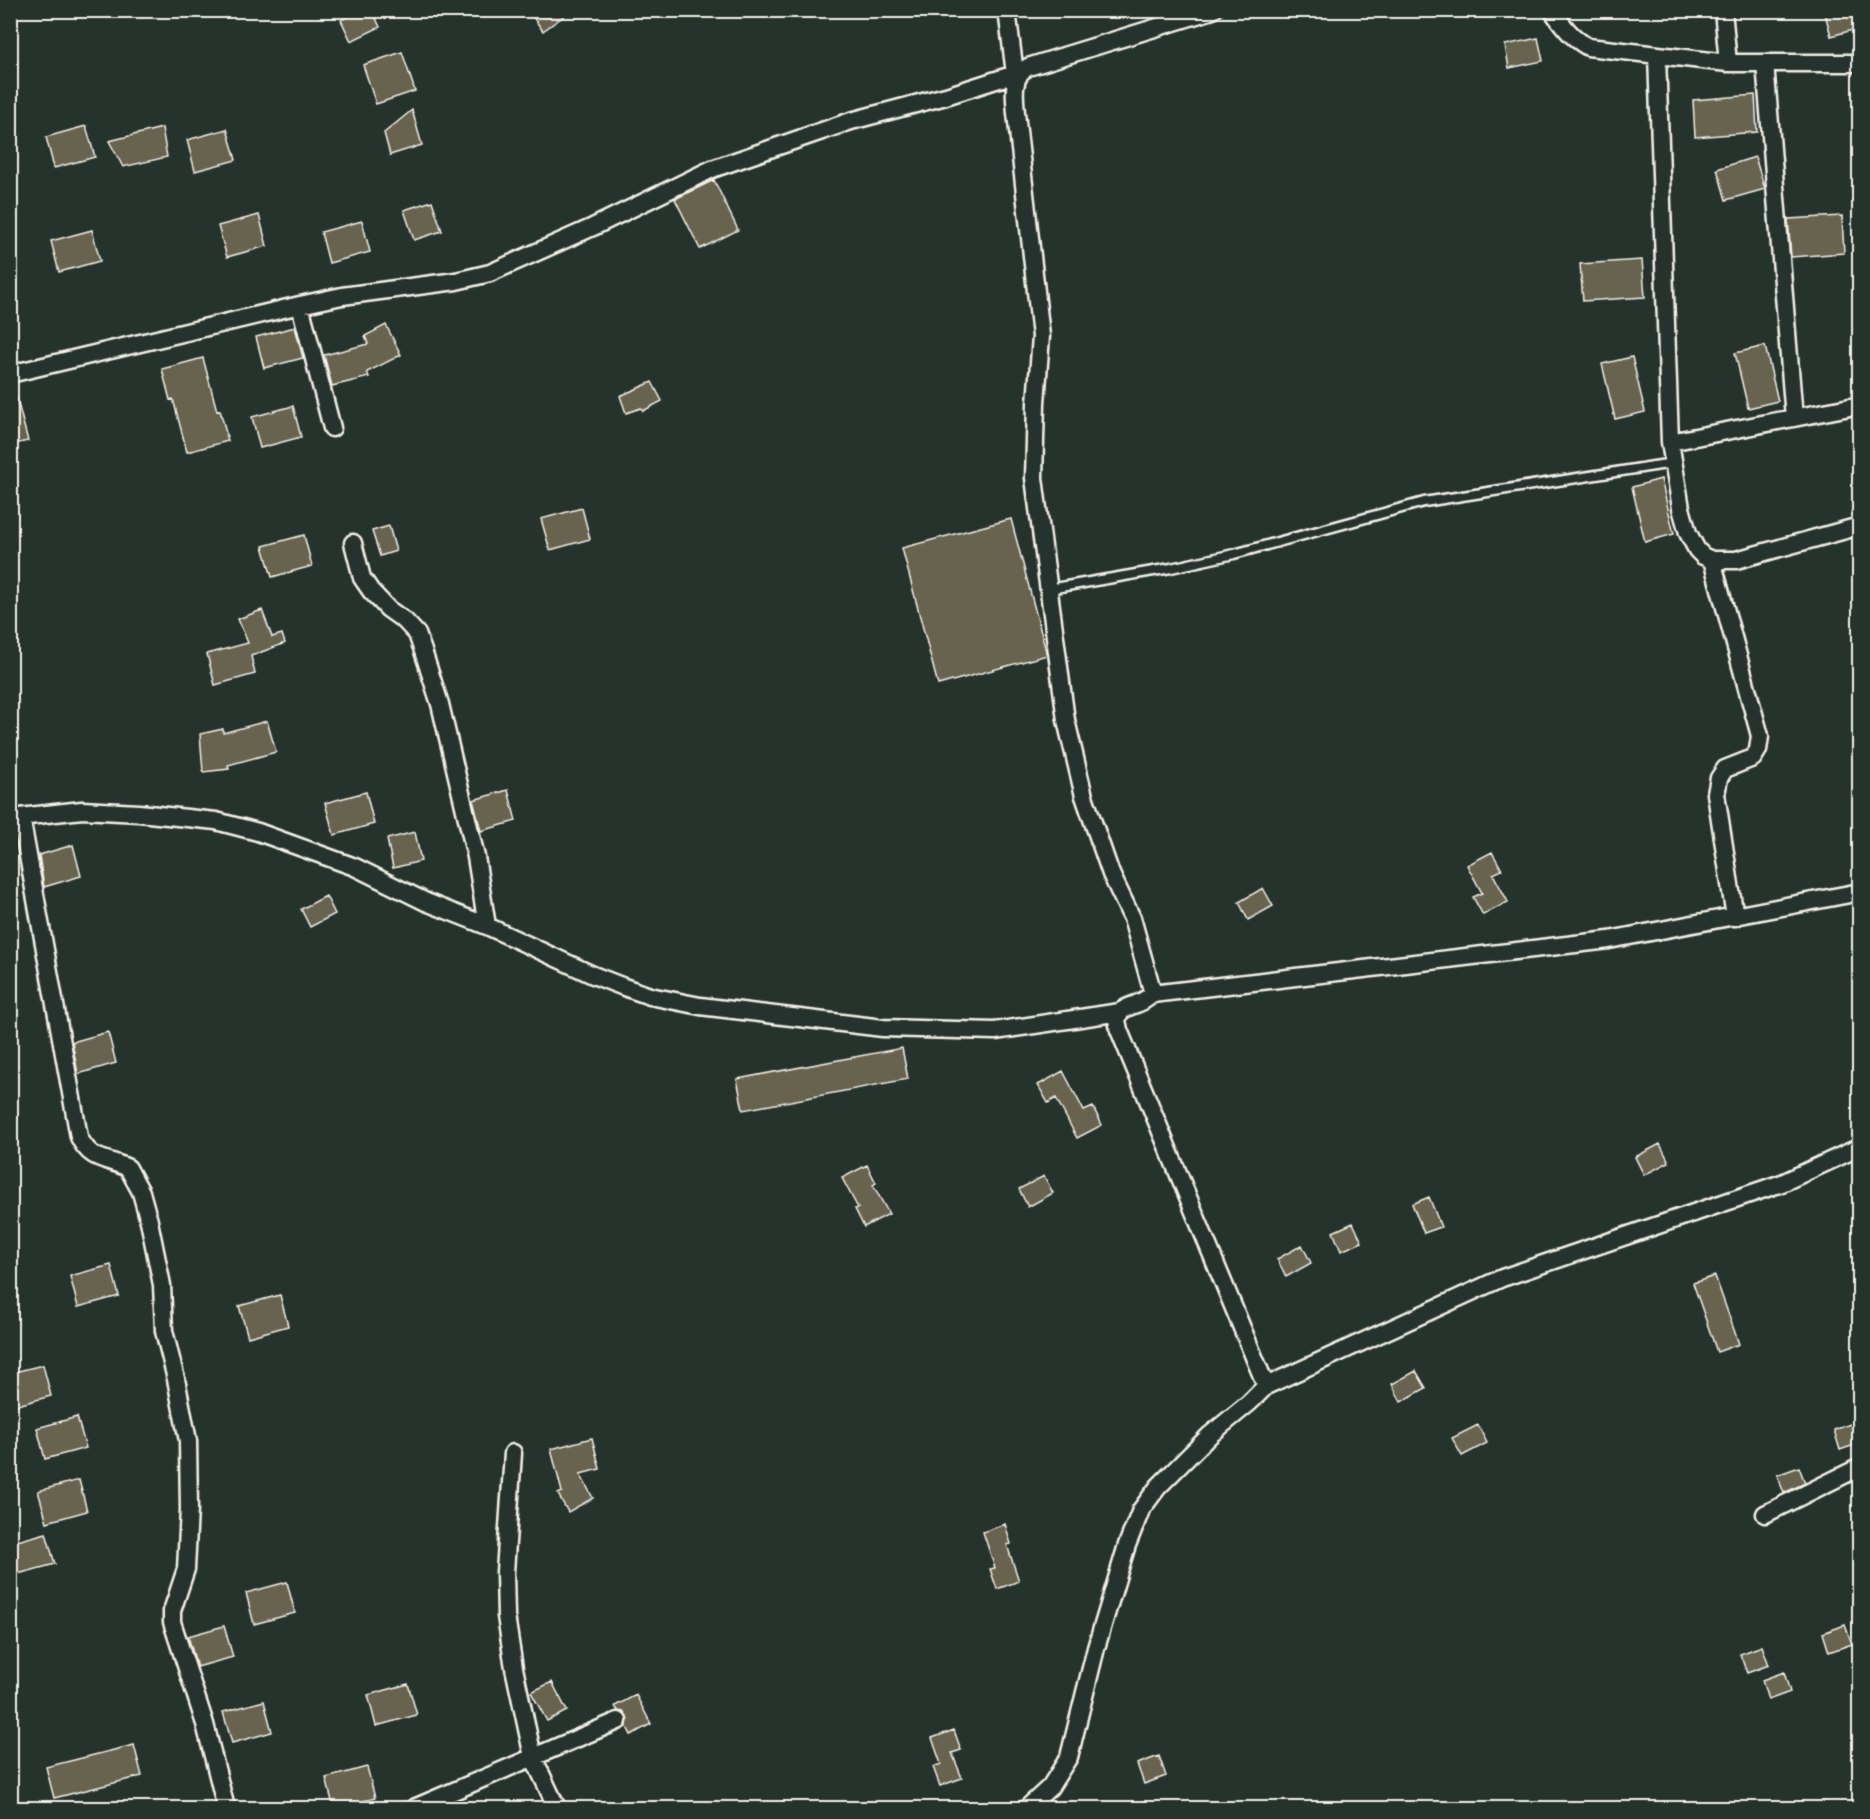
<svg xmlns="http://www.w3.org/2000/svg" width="1870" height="1819" viewBox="0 0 1870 1819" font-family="'Comic Neue',sans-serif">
<rect width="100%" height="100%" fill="#26332d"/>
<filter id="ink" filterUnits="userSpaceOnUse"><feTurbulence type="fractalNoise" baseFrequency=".0167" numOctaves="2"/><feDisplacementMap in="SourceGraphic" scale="12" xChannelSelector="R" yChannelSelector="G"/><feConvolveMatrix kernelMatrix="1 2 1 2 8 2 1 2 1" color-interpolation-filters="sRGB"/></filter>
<g filter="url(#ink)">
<path fill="#676350" stroke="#f4f1e8" stroke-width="1.5" d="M361,10H372L380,27L351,41L341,20Z
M528,10H572L543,31Z
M1824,10H1860V28L1831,36Z
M1538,38L1543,61L1509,68L1505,45Z
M402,52L415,91L376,104L363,65Z
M1755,95L1757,132L1695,137L1693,100Z
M412,110L422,145L390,155L384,133Z
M86,126L95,157L54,168L46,137Z
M162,128L167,157L123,167L109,141Z
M227,129L236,160L195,171L187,140Z
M1755,157L1765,189L1726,200L1717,169Z
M714,180L738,230L700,249L675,199Z
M432,201L442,231L414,240L404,210Z
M259,215L267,246L227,257L218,226Z
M1842,216L1844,253L1791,257L1788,219Z
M362,221L370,252L329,263L321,232Z
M92,230L100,261L59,272L51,241Z
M1642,260L1645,297L1583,301L1580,264Z
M386,325L401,355L367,372L369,377L332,386L324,355L368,344L365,336Z
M295,327L303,358L264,368L256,337Z
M1765,346L1778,401L1748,408L1735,353Z
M1632,357L1645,412L1615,419L1602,364Z
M203,358L217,411L220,410L228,441L187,452L173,399L170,400L162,369Z
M652,382L662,401L643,411L641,408L626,413L620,396Z
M15,392L28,441L10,445V393Z
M293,406L301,437L260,448L252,417Z
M1661,479L1674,534L1645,542L1632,487Z
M582,508L590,539L550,550L541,519Z
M1011,519L1047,655L938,685L902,548Z
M389,526L396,551L380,556L372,531Z
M304,535L312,566L272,577L263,546Z
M262,610L272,637L282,634L285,643L251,656L255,674L215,685L207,654L248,643L238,619Z
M267,721L276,752L228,765L229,769L203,772L200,734L223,729V733Z
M508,790L516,821L481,831L473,800Z
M366,792L374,824L334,835L325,803Z
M415,832L421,861L393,868L387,839Z
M73,845L81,876L44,887L39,855Z
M1492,852L1502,870L1493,874L1508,902L1483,915L1473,897L1482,893L1467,865Z
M1263,888L1273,906L1248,920L1239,902Z
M326,896L335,914L310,927L301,909Z
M108,1032L116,1063L78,1074L72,1042Z
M902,1048L908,1079L743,1110L737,1079Z
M1063,1071L1084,1111L1093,1107L1102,1125L1077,1138L1056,1098L1048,1103L1038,1085Z
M1660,1144L1669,1162L1644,1175L1635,1157Z
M867,1165L876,1183L873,1185L889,1214L864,1227L855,1209L858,1208L842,1178Z
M1044,1176L1053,1193L1028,1207L1019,1189Z
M1429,1197L1441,1227L1424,1233L1412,1204Z
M1353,1223L1362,1242L1341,1251L1333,1232Z
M1302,1245L1311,1263L1286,1277L1277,1259Z
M111,1265L119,1296L78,1307L70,1276Z
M1715,1276L1739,1344L1717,1352L1693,1283Z
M280,1295L288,1326L248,1337L239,1306Z
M43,1365L51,1396L10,1407V1373Z
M1416,1371L1426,1388L1401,1402L1392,1384Z
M77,1417L86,1448L45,1459L37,1428Z
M1856,1422L1860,1433V1443L1840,1450L1834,1430Z
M1478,1425L1487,1443L1462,1456L1452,1438Z
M592,1438L600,1469L580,1474L593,1498L568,1512L558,1494L562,1492L551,1449Z
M1799,1467L1805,1483L1784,1493L1777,1475Z
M79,1480L87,1511L47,1522L38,1491Z
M1005,1524L1011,1544L1007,1545L1019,1581L997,1589L990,1569L995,1568L983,1532Z
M46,1533L55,1564L14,1575L10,1562V1543Z
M287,1582L295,1613L254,1624L246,1593Z
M1845,1625L1852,1644L1829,1652L1823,1633Z
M224,1626L233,1657L197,1667L188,1636Z
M1762,1646L1769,1665L1747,1673L1740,1654Z
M1784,1672L1790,1692L1768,1700L1762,1680Z
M552,1682L567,1711L547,1721L531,1692Z
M408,1684L417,1715L376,1726L368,1695Z
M636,1695L651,1724L631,1735L627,1727V1716L624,1712L618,1711L615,1706Z
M264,1701L272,1732L232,1743L223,1712Z
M954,1730L961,1750L952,1753L962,1778L940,1786L933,1767L941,1764L932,1738Z
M134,1745L142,1776L54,1798L46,1767Z
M1159,1756L1166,1776L1144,1784L1137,1764Z
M367,1767L375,1798L334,1809L326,1778Z"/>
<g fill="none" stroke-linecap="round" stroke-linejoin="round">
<defs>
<path id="lane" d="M1049,589L1171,568L1234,554L1424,502L1673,463"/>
<path id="street" d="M1007,10L1015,74
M1552,10C1563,26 1572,38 1588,47L1728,63H1860
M1723,10L1728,63
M1657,55L1670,442L1681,508L1688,533L1697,550L1703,556L1712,560H1736L1860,526
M1765,63L1794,418
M1021,72C1012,85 1015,98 1016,113L1041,336L1036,403L1034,478L1066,720L1084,796L1111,874L1132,918L1152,990V994C1141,1006 1131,1003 1120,1012L1117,1020L1119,1030L1266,1386L1249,1403L1210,1435L1158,1487L1141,1510L1127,1545L1096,1648L1069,1757L1050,1787L1027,1808
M300,305L332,428
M10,374L300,305L342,296L456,281L490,273L593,227L712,169L851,121L946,96L1021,72L1028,67L1213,10
M1670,442L1860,405
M353,543L362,578L371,591L388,609L405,621L417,634L423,651L440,704L476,857L487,926L593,975L624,987L650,996L700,1006L883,1028L995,1031L1120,1012
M1712,560L1760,736L1758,750L1753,758L1725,769L1719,778L1716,794L1735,917
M21,817L79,1137C91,1162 105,1157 128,1168L141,1192L149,1221L162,1285L164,1331L176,1379L188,1441L189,1509L186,1569L172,1611V1622L205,1724L226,1808
M11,818L82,810L139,813L216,821L258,832L355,867L426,902L487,926
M1152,994L1609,940L1860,892
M1266,1386L1502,1278L1782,1183L1860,1147
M513,1453L505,1572L506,1616L514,1668L533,1757L557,1808
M1765,1514L1860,1467
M414,1808L618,1721"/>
</defs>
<use href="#lane" stroke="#f4f1e8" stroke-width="13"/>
<use href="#street" stroke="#f4f1e8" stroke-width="21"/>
<use href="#lane" stroke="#26332d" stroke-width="8"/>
<use href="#street" stroke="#26332d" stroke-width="16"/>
</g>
</g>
<rect width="1870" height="1819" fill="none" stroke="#26332d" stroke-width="36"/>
<rect x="18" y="18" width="1834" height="1783" fill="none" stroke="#f4f1e8" stroke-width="2" filter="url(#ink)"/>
</svg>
